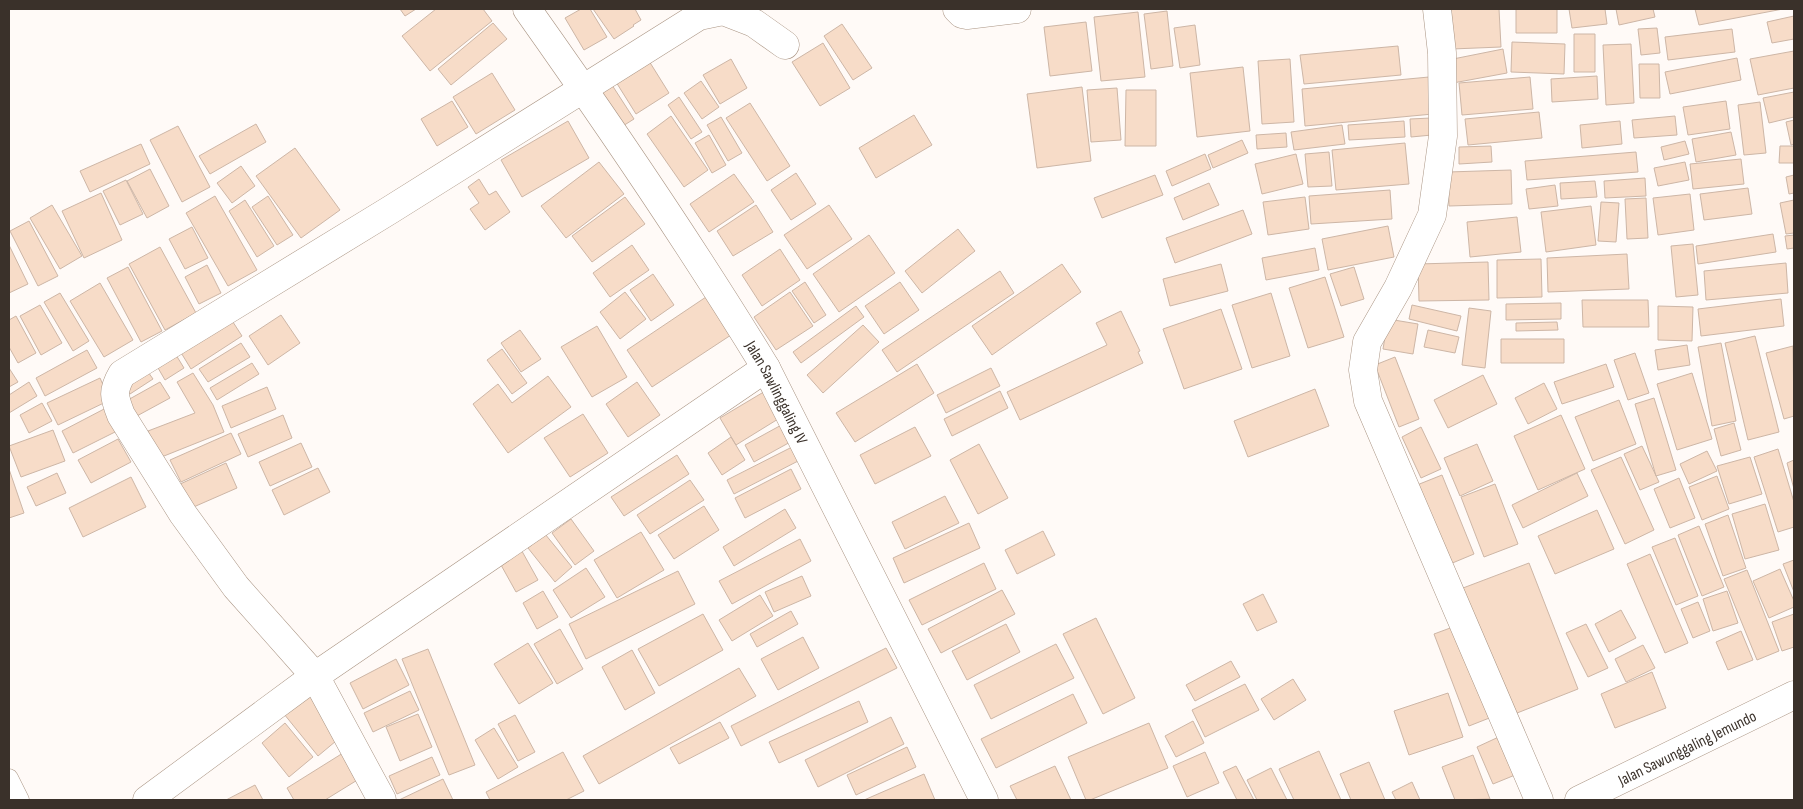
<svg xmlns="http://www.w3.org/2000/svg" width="1803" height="809" viewBox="0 0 1803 809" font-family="'Sofia Sans Condensed',sans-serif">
<rect width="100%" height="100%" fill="#fffaf7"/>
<path fill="#f7dcc8" stroke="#cdb6a6" d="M400,9H416L405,16Z
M436,9H483L492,21L430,71L402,36Z
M581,9H590L607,37L584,50L565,18Z
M593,9H635L641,20L633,25L634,26L614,39Z
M1451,9H1499L1501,47L1452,49Z
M1516,9H1557V33H1516Z
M1569,9H1605L1607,24L1572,28Z
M1616,9H1653L1655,17L1619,25Z
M1695,9H1783L1699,25Z
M1167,11L1173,66L1151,69L1144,14Z
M1138,12L1145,77L1101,81L1094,17Z
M1794,16V39L1772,43L1767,22Z
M1086,22L1092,71L1050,76L1044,27Z
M493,23L507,39L451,85L438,69Z
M842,24L872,68L853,80L824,36Z
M1195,25L1200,65L1180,68L1174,28Z
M1657,28L1660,53L1641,55L1638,29Z
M1732,29L1735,52L1668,60L1665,37Z
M1574,34H1595V72H1574Z
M1512,42L1565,44L1564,74L1511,72Z
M823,43L850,88L820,106L792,62Z
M1631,44L1634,103L1606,105L1603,45Z
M1398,46L1401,75L1304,84L1300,55Z
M1503,49L1507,73L1453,83L1448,60Z
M1794,51V88L1758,95L1750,59Z
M1737,58L1741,80L1670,94L1665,72Z
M731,59L747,88L720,104L703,75Z
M1290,59L1294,122L1262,124L1258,61Z
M649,61L669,93L636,114L616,82Z
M1639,64H1659L1660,98H1640Z
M1243,67L1250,131L1197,137L1190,73Z
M492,73L515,110L476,134L453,97Z
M1597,76L1598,99L1552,102L1551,79Z
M1429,77L1433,114L1305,126L1302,89Z
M1530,77L1533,109L1462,115L1459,83Z
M701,81L719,107L702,119L684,93Z
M612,85L634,119L618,129L596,95Z
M1082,87L1091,161L1037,168L1027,94Z
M1117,88L1121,140L1091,142L1087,90Z
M1126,90H1156V146H1125Z
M1794,92V117L1769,123L1763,98Z
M679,97L702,132L691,139L668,105Z
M452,101L468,127L437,146L421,119Z
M1726,101L1730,129L1688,135L1683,107Z
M1760,102L1766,153L1744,155L1738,105Z
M750,103L790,166L767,181L726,118Z
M1539,112L1542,138L1468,145L1465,119Z
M914,115L932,145L876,178L859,148Z
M671,116L708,170L684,187L647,134Z
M1675,116L1677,135L1634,138L1632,120Z
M721,117L742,153L728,161L707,125Z
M1431,118L1432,135L1411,137L1410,119Z
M1794,120V144L1791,145L1786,122Z
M568,121L589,158L522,197L501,160Z
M1404,121L1405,137L1349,140L1348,125Z
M1620,121L1622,144L1582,148L1580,125Z
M256,124L266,142L210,174L199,156Z
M1342,125L1345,144L1294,150L1291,132Z
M178,126L210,187L182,202L150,140Z
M1731,132L1736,155L1696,162L1692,139Z
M1286,133L1287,147L1257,149L1256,135Z
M709,135L726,165L712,173L695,143Z
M1242,140L1248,153L1213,168L1208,155Z
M1685,141L1689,154L1664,160L1661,147Z
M1405,143L1409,184L1336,190L1332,150Z
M141,144L150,164L90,192L80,171Z
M1491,146L1492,162L1459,164V147Z
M1780,146H1794V163H1779Z
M295,148L340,210L301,238L256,176Z
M1329,152L1332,186L1308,187L1305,154Z
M1636,152L1638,172L1527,180L1525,161Z
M1205,154L1211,169L1172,186L1166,171Z
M1296,154L1303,184L1262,194L1255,164Z
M1741,159L1744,184L1693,189L1690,164Z
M599,162L624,194L566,238L541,206Z
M1685,162L1689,180L1658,186L1654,168Z
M241,166L255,186L232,203L217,183Z
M150,169L169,206L147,218L127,181Z
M1511,170L1512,204L1449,206L1448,172Z
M796,173L816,204L791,220L771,190Z
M734,174L754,202L709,232L690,204Z
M1155,175L1163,195L1102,218L1094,198Z
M1794,175V193L1789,194L1786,177Z
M1645,178L1646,196L1605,198L1604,181Z
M479,179L489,195L496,191L510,212L485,230L470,209L479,203L468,187Z
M126,180L143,214L120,225L103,191Z
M1595,181L1597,197L1561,199L1560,183Z
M1209,183L1219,205L1183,220L1174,198Z
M1555,185L1558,206L1529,209L1526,189Z
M1748,188L1752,214L1704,220L1700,194Z
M1390,190L1392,219L1311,224L1309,196Z
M101,193L122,240L84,258L62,211Z
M1690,194L1694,230L1658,235L1653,198Z
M215,196L257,270L228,286L186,213Z
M268,196L293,235L277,245L252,207Z
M625,197L645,224L592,262L572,236Z
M1305,197L1309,229L1268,235L1263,202Z
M1646,198L1648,238L1627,239L1625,199Z
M245,200L274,246L257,257L229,211Z
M1794,200V233L1786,234L1780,203Z
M1601,202L1619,203L1616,242L1598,241Z
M52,205L82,256L60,269L30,218Z
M756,205L773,232L733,256L717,231Z
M829,205L852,239L807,269L784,235Z
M1591,206L1596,245L1546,252L1541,212Z
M1243,210L1252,234L1175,263L1166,238Z
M1517,217L1521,252L1470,257L1467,222Z
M29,221L58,276L38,286L10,231Z
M1388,226L1394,257L1328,270L1322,239Z
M192,227L208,258L185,269L169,239Z
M958,229L975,251L922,293L905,271Z
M1773,234L1776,252L1698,264L1696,246Z
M869,235L895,273L839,312L813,274Z
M1794,235V248L1787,249L1785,236Z
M1693,244L1698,295L1676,297L1671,246Z
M9,245L28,284L9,293Z
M632,245L649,270L610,297L593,273Z
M160,247L196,313L165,330L129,264Z
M1315,248L1319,270L1266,280L1262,258Z
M780,249L800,280L762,306L742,275Z
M1627,254L1629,289L1548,292L1547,258Z
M1541,259L1542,297L1497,298V260Z
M1488,262L1489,300L1419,301L1418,264Z
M1786,263L1788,293L1706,300L1704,271Z
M1062,264L1081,292L992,355L972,326Z
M1221,264L1228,291L1170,306L1163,279Z
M207,265L221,293L199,304L185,277Z
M128,267L162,331L141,342L107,278Z
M1354,267L1364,299L1341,306L1330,274Z
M1000,271L1014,293L897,372L882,350Z
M653,274L674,305L651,321L630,290Z
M1325,277L1344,337L1308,348L1289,288Z
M805,282L826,315L814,323L792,291Z
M900,282L919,310L884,334L865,306Z
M100,283L133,340L104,357L70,301Z
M625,292L646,319L620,339L600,312Z
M790,292L813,326L776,350L754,317Z
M60,293L89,341L73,351L44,302Z
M1271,293L1290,356L1252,368L1232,305Z
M706,297L731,335L652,387L627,350Z
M1781,299L1784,326L1701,336L1698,309Z
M1582,300H1648L1649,327H1583Z
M1561,303V319L1506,320V304Z
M40,305L62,343L41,355L20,316Z
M1412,305L1461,316L1457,331L1409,319Z
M856,306L864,317L801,363L793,352Z
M1658,306L1693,307L1692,341L1658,340Z
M1469,308L1491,311L1485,368L1462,365Z
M1221,309L1242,369L1184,389L1163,329Z
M1121,311L1140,351L1138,352L1143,363L1020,420L1007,392L1107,345L1096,323Z
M281,315L300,343L268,365L249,336Z
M16,316L36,353L18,363L9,347V320Z
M231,319L242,336L191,369L180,351Z
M1388,319L1418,324L1413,354L1383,349Z
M1557,322L1558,330L1516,331V323Z
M863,325L879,342L823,393L807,375Z
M597,326L627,377L592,397L561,347Z
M520,330L541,359L521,372L501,343Z
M1428,330L1459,337L1455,353L1424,347Z
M1755,336L1779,432L1748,440L1725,343Z
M1501,339H1564V363H1501Z
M241,343L250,357L208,382L199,369Z
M1721,343L1736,421L1712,426L1698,347Z
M1687,345L1690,365L1658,370L1655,350Z
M1793,346L1794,416L1784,419L1766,353Z
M502,349L527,383L512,394L487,360Z
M87,350L97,368L45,396L36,378Z
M173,350L184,368L165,380L154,361Z
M1635,353L1649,393L1628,400L1614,360Z
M1395,357L1419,419L1399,427L1375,365Z
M252,363L259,374L217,400L210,388Z
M917,364L934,393L855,442L836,413Z
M1606,364L1614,387L1562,404L1554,382Z
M9,368L18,382L9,387Z
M991,368L1000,386L946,413L937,395Z
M146,369L153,379L130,394L124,383Z
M193,373L213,405L224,432L159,458L148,431L195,413L177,382Z
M1692,373L1712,439L1677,450L1657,384Z
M1483,375L1497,404L1448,428L1434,400Z
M548,376L571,407L508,453L473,404L498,384L512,403Z
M100,378L110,400L58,425L47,403Z
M29,382L37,396L9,413V395Z
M160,382L170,398L135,417L126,401Z
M637,382L660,415L628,437L606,404Z
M1544,383L1557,409L1528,424L1515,398Z
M267,387L276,409L231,428L222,406Z
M1315,389L1329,426L1248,457L1234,421Z
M767,390L783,416L736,445L720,418Z
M1000,391L1008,408L952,436L944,419Z
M1654,398L1676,470L1656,476L1635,404Z
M1619,400L1636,444L1593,461L1575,417Z
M42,403L52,421L29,433L20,415Z
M106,408L117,431L73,453L62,431Z
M583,414L608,453L570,477L544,438Z
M283,415L292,438L248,457L238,434Z
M1561,415L1585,469L1538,490L1514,436Z
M785,423L794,440L754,462L745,445Z
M1734,423L1741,450L1721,456L1714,429Z
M915,427L931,456L875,484L860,455Z
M1421,427L1441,469L1421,478L1402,437Z
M53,430L65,461L21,477L9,446Z
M231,433L241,454L181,482L170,460Z
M731,437L745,460L722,475L708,453Z
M118,439L131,462L91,483L78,460Z
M301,443L312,467L270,486L259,462Z
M979,444L1008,498L978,514L950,460Z
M1477,444L1493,481L1460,496L1444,458Z
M794,446L800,460L734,494L727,480Z
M1642,446L1659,482L1640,490L1624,454Z
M1778,449L1794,502V527L1778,532L1754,457Z
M1707,451L1717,471L1689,484L1680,464Z
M677,455L689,474L624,516L611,497Z
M1621,457L1654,530L1625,544L1591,470Z
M1750,457L1762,494L1729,504L1717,466Z
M1794,460V489L1787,463Z
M226,463L237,488L189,509L178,485Z
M318,468L330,492L284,515L272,490Z
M9,469L24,513L9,518Z
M791,469L801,489L745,518L735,498Z
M57,473L66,493L36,506L27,487Z
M1577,473L1588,496L1523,528L1512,505Z
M1442,475L1474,554L1450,564L1417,485Z
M1717,476L1729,509L1702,520L1689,487Z
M131,477L146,507L83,537L69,508Z
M1679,478L1695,518L1670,528L1654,489Z
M690,480L704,500L650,534L637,515Z
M1495,484L1518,544L1484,557L1461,497Z
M945,496L959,523L905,549L892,522Z
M1765,504L1779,550L1745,559L1732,514Z
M704,506L719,530L674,559L658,535Z
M785,509L796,528L734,566L723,547Z
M1597,510L1614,549L1555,574L1538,536Z
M1728,515L1746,568L1723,576L1705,524Z
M571,519L594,551L575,565L552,533Z
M969,523L980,548L904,583L893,558Z
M1699,526L1724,587L1702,596L1678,535Z
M1043,531L1055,555L1017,574L1005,550Z
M641,532L664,570L617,598L594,560Z
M545,534L572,567L555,582L528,548Z
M1675,538L1698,596L1676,605L1652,547Z
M800,539L811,561L732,604L719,581Z
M518,544L538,580L516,592L496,556Z
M1650,554L1688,643L1665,653L1627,564Z
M1794,560V592L1783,564Z
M984,563L996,589L922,625L909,600Z
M1529,563L1578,689L1512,715L1463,588Z
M586,568L605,597L571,618L553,590Z
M1780,569L1794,601V607L1769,618L1753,581Z
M1747,570L1779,651L1757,660L1724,579Z
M678,571L695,604L586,659L569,624Z
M802,576L811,596L774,612L765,592Z
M1002,590L1015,614L941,653L928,629Z
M543,591L558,617L537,629L523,603Z
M1727,591L1738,623L1713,631L1703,599Z
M1263,594L1277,622L1257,631L1243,604Z
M760,595L773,616L732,641L719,620Z
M1698,602L1710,631L1693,638L1681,609Z
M1621,610L1636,638L1609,652L1595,624Z
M791,611L798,624L757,647L750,634Z
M703,614L723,650L659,686L638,649Z
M1794,614V647L1782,651L1772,622Z
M1096,618L1135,698L1103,714L1063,634Z
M1006,624L1020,652L967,680L952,651Z
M1461,624L1497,715L1469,726L1434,634Z
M1586,624L1608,668L1588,677L1566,633Z
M560,629L583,669L557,684L534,644Z
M1741,631L1753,660L1728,670L1716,642Z
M803,637L819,668L778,690L761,659Z
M528,643L553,683L519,704L494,664Z
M1056,644L1074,678L991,719L974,685Z
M1643,645L1655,668L1626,682L1615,659Z
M886,648L897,668L741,746L731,726Z
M428,649L475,765L449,775L402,659Z
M632,650L655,693L625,710L602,667Z
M396,659L409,685L363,709L350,683Z
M1231,661L1240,677L1195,701L1186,685Z
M739,668L756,696L599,784L583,756Z
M1652,672L1666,708L1615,728L1601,694Z
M1293,679L1306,700L1274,720L1261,699Z
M1245,684L1259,710L1205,737L1192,710Z
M410,691L419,710L373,732L364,713Z
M1448,693L1463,737L1409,755L1394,711Z
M308,694L342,736L318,756L284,714Z
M1073,694L1087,723L996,768L981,739Z
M859,701L868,722L779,763L769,742Z
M418,714L432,747L400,761L386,727Z
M515,715L535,752L518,761L498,724Z
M891,717L904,744L818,787L805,760Z
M1193,721L1204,743L1176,757L1165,736Z
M720,722L729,738L679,764L670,748Z
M285,723L313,757L289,777L262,743Z
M1149,723L1168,768L1090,800H1086L1068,757Z
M494,728L518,767L498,779L475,740Z
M1503,735L1520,773L1493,784L1477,747Z
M907,747L916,767L856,795L847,775Z
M1319,751L1341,800H1294L1279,769Z
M563,752L584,791L566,800H490L486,792Z
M1205,752L1219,783L1187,797L1173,766Z
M343,753L359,779L325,800H294L287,788Z
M1473,755L1490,799L1455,800L1442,767Z
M432,757L440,775L397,794L389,776Z
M1369,762L1385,800H1351L1340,774Z
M1055,766L1071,800H1017L1010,786Z
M1236,766L1254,800H1237L1223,772Z
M1271,768L1287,800H1257L1247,780Z
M924,774L935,800H864Z
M443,779L453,800H399Z
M1412,782L1420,800H1396L1392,792Z
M255,785L263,800H226Z"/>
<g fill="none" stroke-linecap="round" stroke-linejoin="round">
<defs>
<path id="lane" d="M9,778L20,800"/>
<g id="street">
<path id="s1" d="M527,9C610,126 691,245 766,368L984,800"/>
<path d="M957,9L962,14L967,15L1017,9"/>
<path d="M1437,9L1442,53L1443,136L1432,215L1398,288L1367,342L1363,370L1368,401L1539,800"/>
<path d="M147,800L315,676L766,368"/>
<path d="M382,800L315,676L236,587L183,514L121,415C114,397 112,391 122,374L390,210L699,16L723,11L754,23L785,45"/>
</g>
<g id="secondary">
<path id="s2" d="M1579,800L1794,695"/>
</g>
</defs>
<use href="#lane" stroke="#aa9584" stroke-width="19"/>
<use href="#street" stroke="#aa9584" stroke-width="29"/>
<use href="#secondary" stroke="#aa9584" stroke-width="29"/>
<use href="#lane" stroke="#fff" stroke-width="18"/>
<use href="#street" stroke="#fff" stroke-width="28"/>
<use href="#secondary" stroke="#fff" stroke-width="28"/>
</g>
<g text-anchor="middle" stroke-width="4.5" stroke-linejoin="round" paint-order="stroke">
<g font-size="16" fill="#3a312a" stroke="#fffaf7">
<text dy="6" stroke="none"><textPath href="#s1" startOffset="458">Jalan Sawlinggaling IV</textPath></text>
<text dy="6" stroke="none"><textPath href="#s2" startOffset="120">Jalan Sawunggaling Jemundo</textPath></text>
</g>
</g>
<rect width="1803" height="809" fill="none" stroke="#3a312a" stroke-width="20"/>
</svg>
